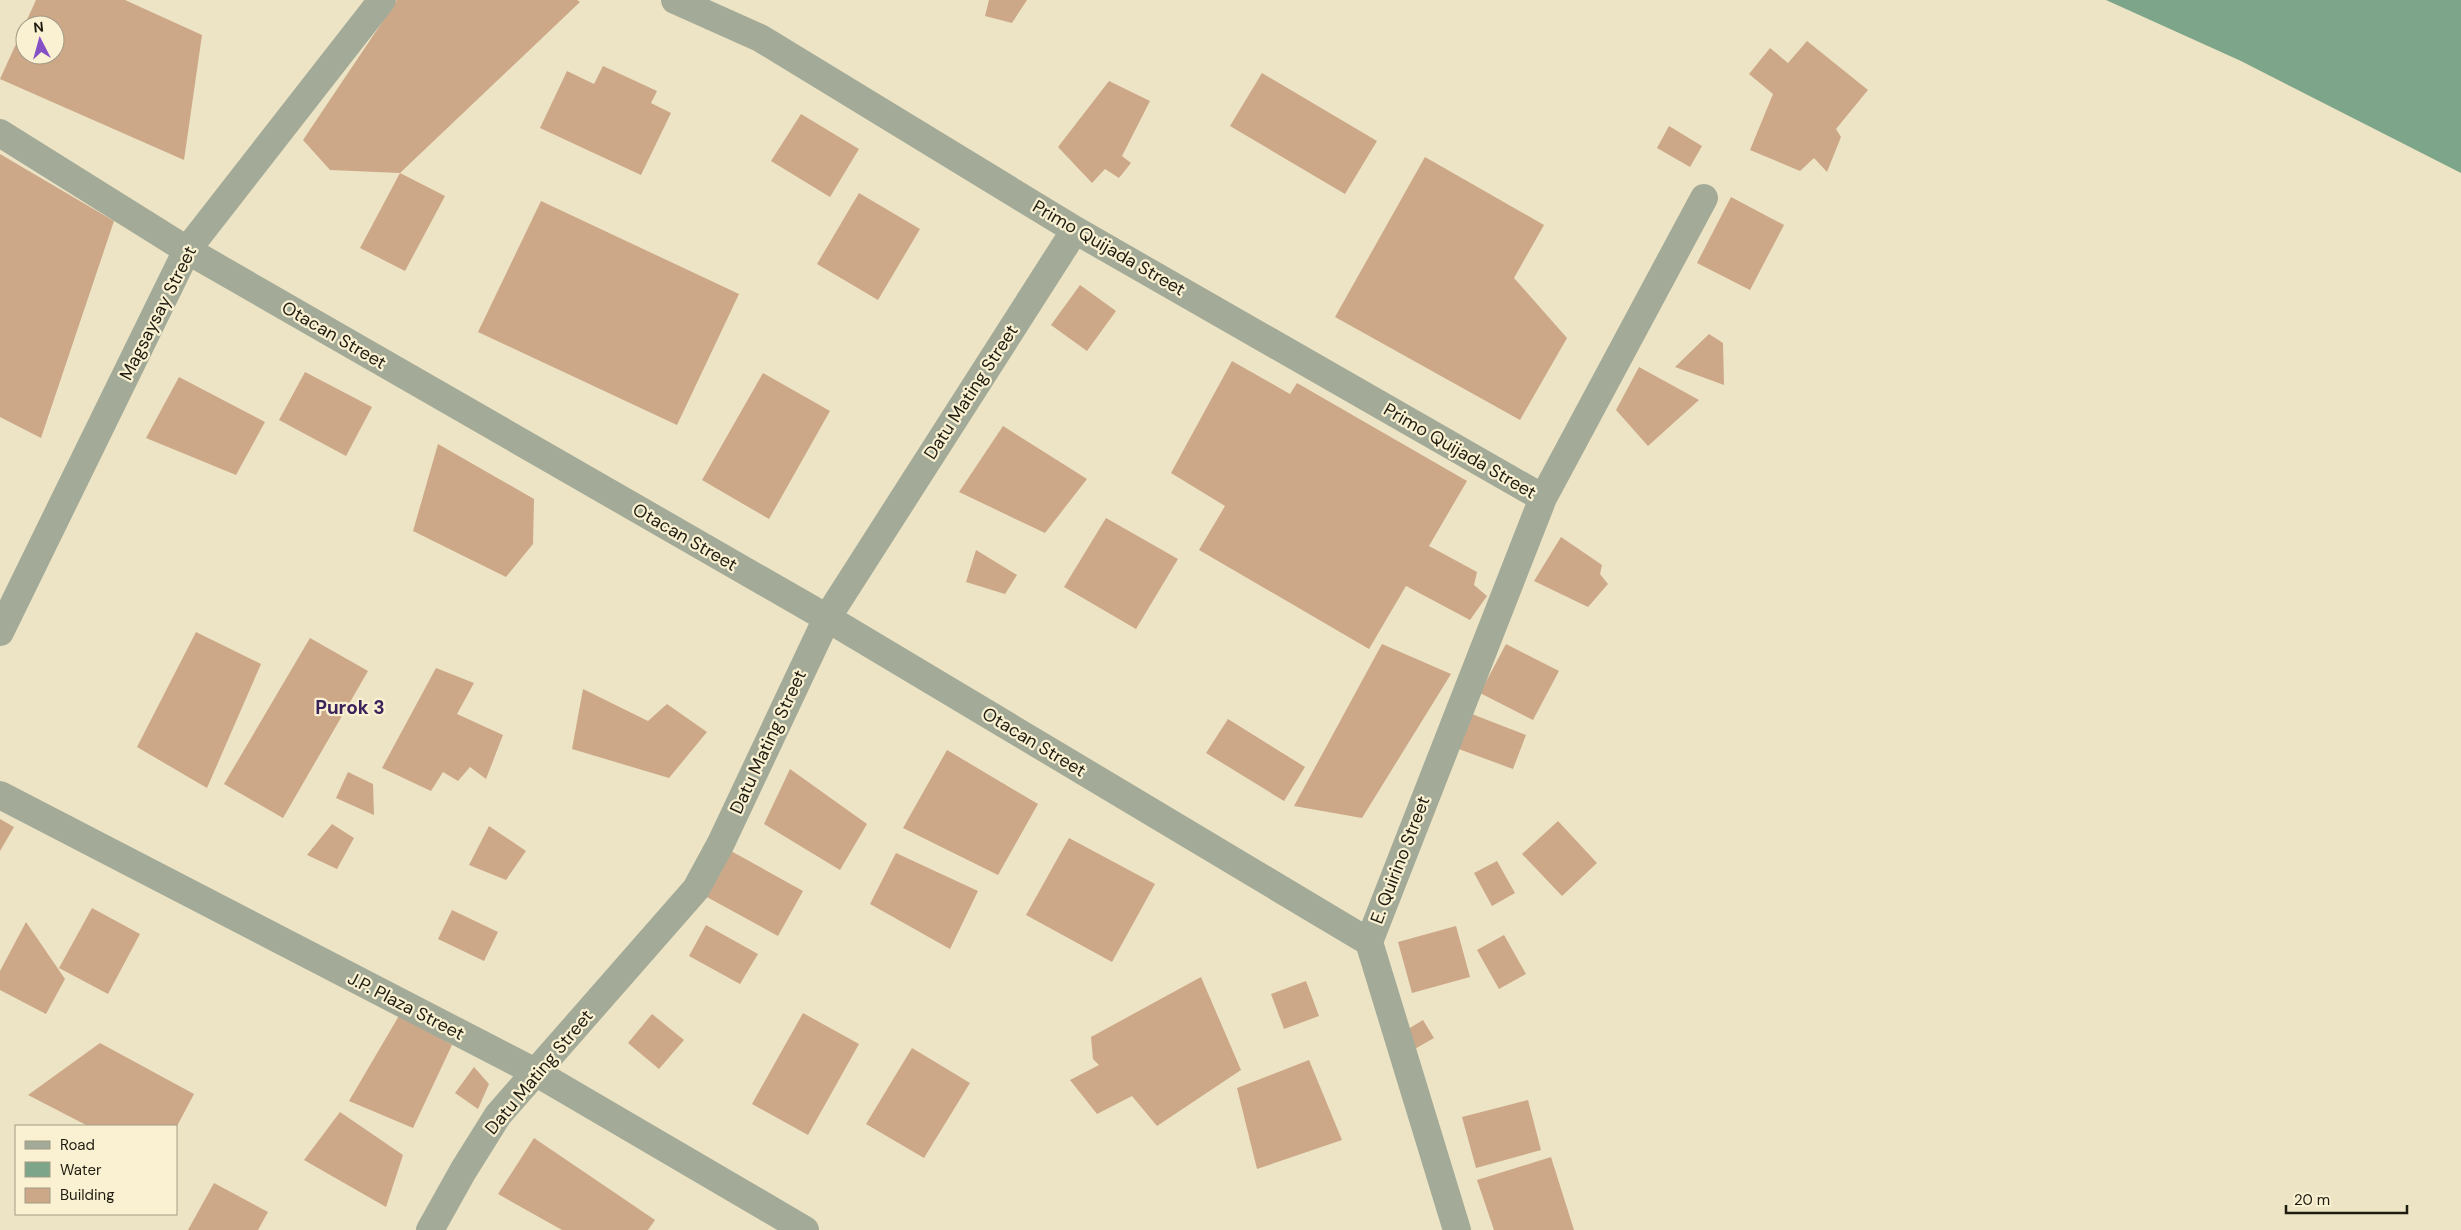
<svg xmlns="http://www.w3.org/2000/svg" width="2461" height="1230" viewBox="0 0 2461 1230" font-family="'DM Sans',sans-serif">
<rect width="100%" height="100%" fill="#ede4c5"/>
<path fill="#7ca589" d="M2106,0H2461V173L2241,61Z"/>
<path fill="#cca888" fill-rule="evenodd" d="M36,0H125L202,35L184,160L0,79ZM25,25H55V55H25Z
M397,0H577L580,2L400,173L330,170L303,140Z
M989,0H1027L1012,23L985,16Z
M1807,41L1868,90L1836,129L1841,137L1827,172L1814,158L1800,171L1750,150L1773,94L1749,74L1770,48L1788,63Z
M603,66L657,91L651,103L671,113L641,175L540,128L567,71L594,84Z
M1262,73L1377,141L1345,194L1230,126Z
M1109,81L1150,101L1122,156L1131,163L1119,178L1105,169L1092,183L1058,147Z
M801,114L859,149L830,197L771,161Z
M1669,126L1702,146L1690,167L1657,148Z
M0,154L114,221L41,438L0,417Z
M1425,157L1544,225L1514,278L1567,338L1520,420L1335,317Z
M400,173L445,196L405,271L360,248Z
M859,193L920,229L878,300L817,264Z
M1731,197L1784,225L1750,290L1697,263Z
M541,201L739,294L677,425L478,332Z
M1080,285L1116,311L1087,351L1051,325Z
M1709,334L1723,343L1724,385L1675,367Z
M1232,361L1290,394L1297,383L1467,481L1429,546L1477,572L1474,585L1487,596L1470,620L1406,586L1369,649L1199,550L1225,506L1171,473Z
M1639,367L1699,400L1648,446L1616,410Z
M305,372L372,407L346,456L279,420Z
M763,373L830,411L769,519L702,480Z
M179,377L265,422L236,475L146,438Z
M1003,426L1087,479L1045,533L959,492Z
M438,444L534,499L533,544L506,577L413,531Z
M1106,518L1178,559L1136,629L1064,587Z
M1561,537L1602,565L1600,574L1608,584L1588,607L1534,581Z
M976,550L1017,575L1005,594L966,582Z
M196,632L261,664L207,788L137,747Z
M310,638L368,671L283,818L224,784Z
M1382,644L1451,674L1362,818L1294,806Z
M1506,644L1559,671L1533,720L1480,693Z
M436,668L474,683L457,714L503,735L486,779L470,767L458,781L443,772L431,791L382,768Z
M583,689L648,721L667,704L707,732L669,778L572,749Z
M1459,709L1526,735L1513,769L1445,744Z
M1228,719L1305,767L1284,801L1206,753Z
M947,750L1038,804L998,875L903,828Z
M790,769L867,824L840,870L764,824Z
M348,772L373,784L374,815L336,798Z
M0,819L14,827L0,851Z
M1558,821L1597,863L1562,896L1522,854Z
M332,824L354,838L337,869L307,855Z
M489,826L526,851L506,880L469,865Z
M1069,838L1155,884L1112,962L1026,915Z
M731,851L803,891L778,936L705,896Z
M896,853L978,891L950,949L870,904Z
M1497,861L1515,893L1492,906L1474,873Z
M92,908L140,934L108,994L59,968Z
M452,910L498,932L484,961L438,939Z
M26,922L65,979L46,1014L0,990V971Z
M706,925L758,954L740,984L689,956Z
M1456,926L1470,977L1412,993L1398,942Z
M1504,935L1526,974L1499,989L1477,950Z
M1201,977L1241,1070L1157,1126L1132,1096L1097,1114L1070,1080L1099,1065L1093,1059L1091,1037Z
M1306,981L1319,1016L1284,1029L1271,994Z
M803,1013L859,1044L808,1135L752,1104Z
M400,1014L452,1045L413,1128L349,1101Z
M652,1014L684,1040L659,1069L628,1043Z
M1423,1020L1434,1038L1413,1050L1403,1032Z
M100,1043L194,1094L177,1126H88L28,1095Z
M912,1048L970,1083L924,1158L866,1124Z
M1309,1060L1342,1140L1257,1169L1237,1088Z
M474,1067L489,1084L478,1109L455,1093Z
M1528,1100L1541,1150L1476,1168L1462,1117Z
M340,1112L403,1155L386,1207L304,1160Z
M534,1138L655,1220L648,1230H562L498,1194Z
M1551,1157L1574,1230H1494L1477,1180Z
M214,1183L268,1212L258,1230H188Z"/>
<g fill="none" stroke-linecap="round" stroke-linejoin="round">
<path stroke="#a3ab98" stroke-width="28" d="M675,0L760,38L1075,230L1543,498
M0,133L187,250L827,618L1369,942
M0,632L187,250L382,0
M0,795L535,1072L805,1230
M430,1230L463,1171L498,1115L696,889L721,843L827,618L1075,230
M1457,1230L1369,942L1543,498L1704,198"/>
</g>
<g text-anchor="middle" stroke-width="4.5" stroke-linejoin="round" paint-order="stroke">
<g font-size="18" fill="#1f1c11" stroke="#faf1d2">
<text transform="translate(1109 248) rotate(30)" y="6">Primo Quijada Street</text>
<text transform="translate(158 313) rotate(-63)" y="6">Magsaysay Street</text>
<text transform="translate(334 335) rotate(30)" y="6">Otacan Street</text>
<text transform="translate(971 392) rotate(-57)" y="6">Datu Mating Street</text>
<text transform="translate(1460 451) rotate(30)" y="6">Primo Quijada Street</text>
<text transform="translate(685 537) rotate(30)" y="6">Otacan Street</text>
<text transform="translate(768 742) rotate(-65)" y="6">Datu Mating Street</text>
<text transform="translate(1034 742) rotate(31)" y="6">Otacan Street</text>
<text transform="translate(1400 860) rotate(-69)" y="6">E. Quirino Street</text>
<text transform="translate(406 1006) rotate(27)" y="6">J.P. Plaza Street</text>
<text transform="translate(539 1072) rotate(-50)" y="6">Datu Mating Street</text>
</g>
<g font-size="19" font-weight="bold" fill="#3b215a" stroke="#faf1d2">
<text x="350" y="714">Purok 3</text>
</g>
</g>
<rect x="15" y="1125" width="162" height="90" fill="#faf1d2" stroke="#a29c85"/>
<rect x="25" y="1141" width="25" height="8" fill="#a3ab98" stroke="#a29c85"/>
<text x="60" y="1150" font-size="15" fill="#1f1c11">Road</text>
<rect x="25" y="1162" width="25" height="15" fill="#7ca589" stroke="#a29c85"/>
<text x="60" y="1175" font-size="15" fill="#1f1c11">Water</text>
<rect x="25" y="1188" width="25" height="15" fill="#cca888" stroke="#a29c85"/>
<text x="60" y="1200" font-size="15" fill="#1f1c11">Building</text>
<g transform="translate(40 40) rotate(354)"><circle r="24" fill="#faf1d2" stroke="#a29c85"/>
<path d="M0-4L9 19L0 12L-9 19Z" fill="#854fc6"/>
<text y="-8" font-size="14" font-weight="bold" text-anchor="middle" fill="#1f1c11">N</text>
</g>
<path d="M2286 1205v8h121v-8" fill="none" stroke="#1f1c11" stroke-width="2.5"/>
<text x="2294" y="1205" font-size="15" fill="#1f1c11" stroke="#faf1d2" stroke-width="4" paint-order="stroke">20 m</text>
</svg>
